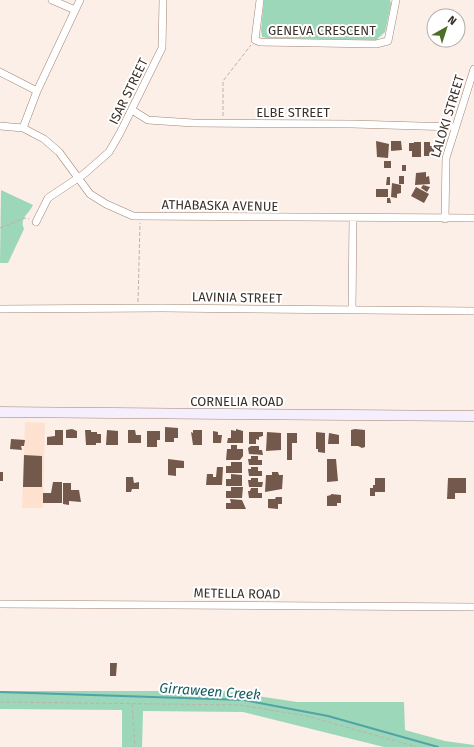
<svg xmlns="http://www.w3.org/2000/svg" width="474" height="747" viewBox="0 0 474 747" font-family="'Fira Sans',sans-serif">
<rect width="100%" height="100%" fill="#fcefe8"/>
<path fill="#ffe1cf" d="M25,422L45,423L43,508H22Z"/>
<path fill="#9cd7b9" d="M264,0H390L391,4L385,32L376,40L267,38L262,37L261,30Z
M1,190L33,205C29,214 19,218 24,229L8,263H0Z
M0,691H224L297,702H404L405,730L445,741L474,745V747H384L243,712L143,711L142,747H122V710L0,709Z"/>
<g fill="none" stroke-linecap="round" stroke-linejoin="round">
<path stroke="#50a3a7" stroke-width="2" d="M0,692L244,700L328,716L438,747"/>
</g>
<path fill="#73594b" d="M376,141L389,144L388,158L377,157Z
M391,141H401L402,150L391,151Z
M414,142H421V157H412V151H409V143H414Z
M424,142H430V146H434V156H424Z
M384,161H391V168H384Z
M402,165H406V171H402Z
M426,172V177L429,176L430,184L415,185L416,173Z
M399,176H404V184H399Z
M387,177H390V185H386Z
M392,183L401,185V193L397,194V198L391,197Z
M423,185L430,187L427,192L421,188Z
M416,187L429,194L424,203L411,196Z
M376,189H388V197H376Z
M387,198H390L391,203H387Z
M165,427L178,428V438H174V442H165Z
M72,429L77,431V438H66V430Z
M236,429L243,431V443H227L228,438H231V430L236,431Z
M355,429L365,430V447L362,448L358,446H351V430Z
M55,430H63V445H47V437L55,436Z
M85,430H91V432H97V434H101V443H96V445H86Z
M107,430L118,431V445H106Z
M128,430H135L136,435H141V443H128Z
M193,430H202V445H193L191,432L193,433Z
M147,431H160V440H157V447H147Z
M213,431L218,432V435H222L221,443H213Z
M249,432H263V436L259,437V440L256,439V444H249Z
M267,432L281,433V450L266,451Z
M316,432L325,433V453L318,452V449H316Z
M287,433H297V443H292V460H287Z
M329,433L339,435V444H328Z
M11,439L25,440L24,446H21L22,450L10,449Z
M231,445H237V449H243V456L240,460H226L227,449H231Z
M251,446H259V450H262L263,455L249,454L248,448Z
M24,455L42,456V487H23Z
M251,456H258V460H262V465H249L248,459H251Z
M168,459L184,461V468H176V476L168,475Z
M327,459H336L338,481L327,482Z
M231,462H242V473H226V466H231Z
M217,467H223L222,485H206L207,474H213V477H216Z
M251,467H258V471H262V476H249L248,469H251Z
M0,472H3V481H0Z
M272,472H278L279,475H283L282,489L265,492L266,475H272Z
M231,474L242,475V486H226V479H231Z
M126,477H133L134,483L139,482V489H132L131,492H126Z
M251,478H258V482H263L262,487H249L248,480H251Z
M375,478H385V492H375V496H370V488H373V485H375Z
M448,478H466V493H455V499H447Z
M53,482H62V503H43V493H51Z
M63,483H71V490H79L81,502L69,501V505L63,504Z
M231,487H243L242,498H226V491H231Z
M251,488H258V493H262V498H249L248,491H250Z
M331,494L341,495V503H337V506H327V496L331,495Z
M276,497H282V504H278V509L268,508V499H275Z
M230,499L242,500L246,509H226V503H231Z
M110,663H117L116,676H110Z"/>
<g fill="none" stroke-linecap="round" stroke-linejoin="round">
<defs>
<path id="street" d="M52,0L75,10
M260,0L255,40L260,42L376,44L388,41L396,0
M0,72L37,91
M132,110L148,120L193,123L352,124L455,127
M0,126L23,128L44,139L59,152L90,194L106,204L133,216L474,218
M23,128L37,91L80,0
M445,219L446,158L474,69
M36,222L48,198L84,174L109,152L120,133L162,48L163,0
M0,309L162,308L474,311
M352,310L353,218
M0,604L474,607"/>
<path id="secondary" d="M0,412L474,416"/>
</defs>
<use href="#street" stroke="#a08575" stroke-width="8"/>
<use href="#secondary" stroke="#a08575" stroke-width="11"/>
<path stroke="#beb2ab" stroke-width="1" stroke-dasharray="4 2" stroke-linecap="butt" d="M223,116V81L251,45
M0,228L25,218L29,219
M138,302L140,223
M0,702L240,705L307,716L417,747
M132,704L135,747"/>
<use href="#street" stroke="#fff" stroke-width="7"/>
<use href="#secondary" stroke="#f5eefc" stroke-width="10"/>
</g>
<g text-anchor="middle" stroke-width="4" stroke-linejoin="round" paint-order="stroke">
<g font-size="13" fill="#3b3029" stroke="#fff">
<text x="322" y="35">GENEVA CRESCENT</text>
<text transform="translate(128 91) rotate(-64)" y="5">ISAR STREET</text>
<text x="293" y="117">ELBE STREET</text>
<text transform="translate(447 116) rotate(-73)" y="5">LALOKI STREET</text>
<text transform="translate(220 205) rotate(1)" y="5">ATHABASKA AVENUE</text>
<text transform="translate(237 297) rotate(1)" y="5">LAVINIA STREET</text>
<text x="237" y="406">CORNELIA ROAD</text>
<text transform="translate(237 593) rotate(1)" y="5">METELLA ROAD</text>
</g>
<g font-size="14" font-style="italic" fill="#175d60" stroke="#fff">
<text transform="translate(210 691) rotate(4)" y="5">Girraween Creek</text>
</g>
</g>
<g transform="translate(446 28) rotate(39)"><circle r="19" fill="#ffffff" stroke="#b1aca9"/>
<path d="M0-3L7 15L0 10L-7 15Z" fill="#4c6e26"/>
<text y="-6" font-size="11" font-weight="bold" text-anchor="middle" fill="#3b3029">N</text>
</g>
</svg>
